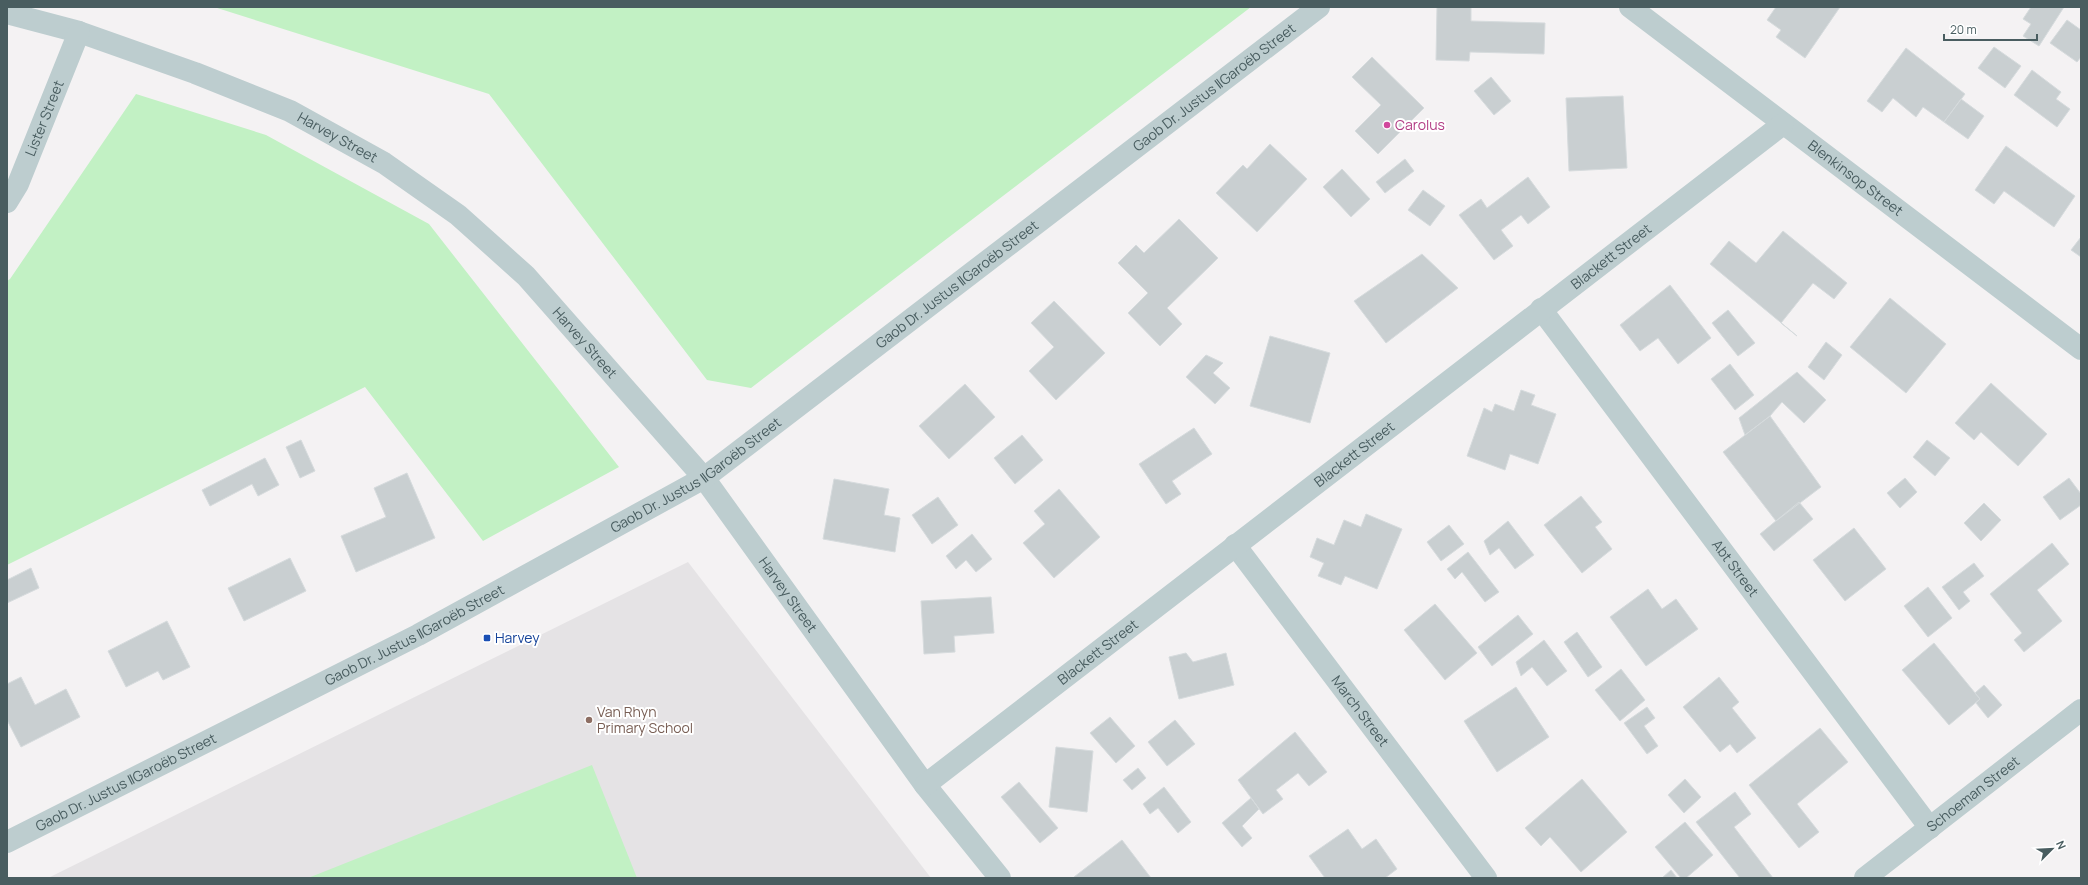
<svg xmlns="http://www.w3.org/2000/svg" width="2088" height="885" viewBox="0 0 2088 885" font-family="Manrope,sans-serif">
<rect width="100%" height="100%" fill="#f4f2f3"/>
<path fill="#e5e3e5" d="M688,562L931,878H48Z"/>
<path fill="#c2f1c4" d="M214,7H1251L751,388L707,380L489,94Z
M136,94L266,135L429,224L619,467L483,541L365,387L7,565V281L10,279Z
M592,765L637,878H308Z"/>
<path fill="#c9cfd1" stroke="#d6dbdd" d="M1437,7H1471V21L1545,23L1544,54L1470,52L1469,61L1436,60Z
M1776,7H1840L1805,58L1776,37L1781,30L1767,20Z
M2031,7H2064L2039,46L2023,36L2031,24L2023,19Z
M2067,20L2081,30V57L2077,62L2050,43Z
M1994,47L2021,66L2005,88L1978,68Z
M1906,48L1965,94L1944,122L1923,107L1916,117L1893,98L1882,112L1867,101Z
M1372,57L1424,108L1378,154L1355,131L1381,105L1352,77Z
M2032,70L2061,92L2056,99L2070,109L2057,127L2014,95Z
M1491,77L1511,101L1494,115L1474,91Z
M1623,96L1627,168L1569,171L1566,98Z
M1961,99L1984,116L1968,139L1944,122Z
M1270,144L1307,179L1257,232L1216,193L1243,165L1247,169Z
M2006,146L2075,196L2054,227L2004,191L1994,204L1975,190Z
M1405,159L1414,171L1385,193L1376,182Z
M1342,169L1370,199L1351,217L1323,187Z
M1528,177L1550,207L1528,224L1521,215L1501,230L1513,246L1494,260L1459,215L1481,199L1487,208Z
M1423,190L1445,206L1430,226L1408,210Z
M1179,219L1218,258L1167,308L1182,324L1160,346L1128,313L1148,293L1118,263L1136,245L1144,253Z
M1783,231L1847,283L1834,299L1813,283L1781,323L1797,336L1710,264L1729,241L1756,263Z
M2081,237V257L2071,250Z
M1422,254L1458,288L1386,343L1354,301Z
M1670,285L1711,338L1678,364L1658,338L1640,351L1620,325Z
M1890,298L1946,344L1906,393L1850,347Z
M1054,301L1105,353L1056,400L1029,371L1054,347L1031,323Z
M1728,310L1755,343L1738,356L1712,323Z
M1270,336L1330,353L1310,423L1250,406Z
M1826,342L1842,355L1824,380L1808,367Z
M1206,355L1223,363L1213,373L1230,388L1215,404L1186,377Z
M1730,364L1754,395L1735,410L1711,379Z
M1797,372L1826,400L1804,423L1782,402L1770,416L1745,435L1739,418Z
M1991,383L2047,434L2018,466L1981,432L1974,440L1955,423Z
M965,384L995,417L949,459L919,426Z
M1521,390L1535,395L1531,405L1556,414L1538,464L1510,454L1505,470L1467,456L1484,408L1492,412L1495,404L1514,411Z
M1770,416L1821,487L1776,521L1723,452Z
M1194,428L1212,454L1172,481L1181,494L1166,504L1139,464Z
M1022,435L1043,460L1015,484L994,458Z
M301,440L315,471L300,478L286,447Z
M1927,440L1950,458L1935,476L1913,457Z
M265,458L279,485L258,496L252,484L210,506L202,490Z
M407,473L435,538L356,572L341,536L386,517L374,488Z
M1905,478L1917,492L1900,508L1887,493Z
M2069,478L2081,494V505L2060,520L2043,497Z
M834,479L889,489L884,515L900,518L895,552L823,539Z
M1059,489L1100,537L1054,578L1023,543L1045,524L1034,511Z
M1581,496L1602,522L1595,527L1612,549L1582,573L1544,525Z
M938,497L958,525L932,544L912,515Z
M1799,502L1813,519L1774,551L1760,534Z
M1984,503L2001,520L1981,541L1964,523Z
M1366,514L1402,529L1377,589L1345,576L1341,585L1318,576L1324,563L1310,557L1317,538L1334,545L1344,520L1361,527Z
M1508,521L1534,555L1515,569L1499,548L1490,555L1484,541Z
M1449,525L1464,544L1441,561L1427,542Z
M1854,528L1886,569L1845,601L1813,560Z
M972,534L992,559L976,572L966,560L956,569L946,556Z
M2052,543L2069,564L2037,590L2062,621L2024,652L2014,640L2022,633L1990,594Z
M1468,552L1499,592L1485,602L1462,572L1455,579L1447,569Z
M290,558L306,591L244,621L228,588Z
M1974,563L1984,576L1963,592L1970,601L1959,610L1942,587Z
M31,568L39,588L7,603V580Z
M1928,587L1952,618L1928,637L1904,606Z
M1648,589L1662,609L1676,599L1698,629L1646,666L1610,617Z
M991,597L994,633L954,636L955,652L924,654L921,601Z
M1435,604L1477,653L1445,680L1404,630Z
M1518,615L1533,634L1492,666L1478,647Z
M167,621L190,667L163,680L158,671L126,687L108,651Z
M1577,632L1602,667L1588,677L1564,642Z
M1544,640L1567,671L1547,686L1532,667L1521,676L1516,662Z
M1934,643L1980,699L1949,725L1902,670Z
M1186,653L1193,662L1226,653L1234,685L1179,699L1169,657Z
M1621,669L1645,700L1620,721L1595,690Z
M21,677L35,705L66,689L80,717L21,747L7,720V684Z
M1719,677L1739,702L1732,708L1756,738L1737,753L1730,744L1720,752L1683,707Z
M1984,685L2002,705L1988,718L1976,703L1980,699L1975,693Z
M1516,687L1549,737L1497,772L1464,721Z
M1647,707L1655,718L1644,726L1658,746L1647,754L1624,723Z
M1110,717L1135,746L1116,763L1090,733Z
M1175,720L1195,744L1167,766L1148,742Z
M1820,728L1848,762L1797,804L1819,832L1799,848L1749,785Z
M1295,732L1327,772L1309,786L1298,773L1276,790L1283,799L1263,814L1238,780Z
M1056,747L1093,751L1087,812L1049,807Z
M1138,768L1146,778L1132,790L1123,780Z
M1582,779L1627,832L1581,872L1550,837L1541,846L1525,828Z
M1685,779L1701,797L1684,813L1668,795Z
M1019,782L1058,828L1040,843L1001,797Z
M1164,787L1191,822L1178,833L1158,808L1150,814L1143,804Z
M1735,792L1751,814L1734,827L1773,878H1740L1696,822Z
M1251,798L1259,809L1242,826L1252,838L1242,847L1222,823Z
M1685,822L1713,855L1686,878H1681L1655,847Z
M1348,829L1362,849L1376,839L1397,869L1385,878H1325L1309,856Z
M1122,840L1151,878H1074V877Z
M1671,870L1677,878H1662Z"/>
<g fill="none" stroke-linecap="round" stroke-linejoin="round">
<g stroke="#bdcdcf" stroke-width="22">
<path id="s1" d="M1630,7L2081,349"/>
<path id="s2" d="M7,13L79,32L195,73L290,111L384,163L458,215L526,276L704,478L925,785L1000,878"/>
<path id="s3" d="M7,202L18,184L79,32"/>
<path id="s4" d="M1541,309L1930,828"/>
<path id="s5" d="M1235,545L1486,878"/>
<path id="s6" d="M925,785L1783,124"/>
<path id="s7" d="M7,842L418,635L704,478L1319,7"/>
<path id="s8" d="M1865,878L2081,710"/>
</g>
</g>
<circle fill="#d1479c" stroke="#fff" stroke-width="1.5" cx="1387" cy="125" r="4"/>
<rect fill="#1a4fb4" stroke="#fff" stroke-width="1.5" x="483" y="634" width="8" height="8" rx="2"/>
<circle fill="#8d6e63" stroke="#fff" stroke-width="1.5" cx="589" cy="720" r="4"/>
<g text-anchor="middle" stroke-width="4" stroke-linejoin="round" paint-order="stroke">
<g font-size="14" fill="#495d60" stroke="#fff">
<text dy="5" stroke="none"><textPath href="#s7" startOffset="1429">Gaob Dr. Justus ǁGaroëb Street</textPath></text>
<text dy="5" stroke="none"><textPath href="#s3" startOffset="92">Lister Street</textPath></text>
<text dy="5" stroke="none"><textPath href="#s2" startOffset="354">Harvey Street</textPath></text>
<text dy="5" stroke="none"><textPath href="#s1" startOffset="283">Blenkinsop Street</textPath></text>
<text dy="5" stroke="none"><textPath href="#s6" startOffset="866">Blackett Street</textPath></text>
<text dy="5" stroke="none"><textPath href="#s7" startOffset="1105">Gaob Dr. Justus ǁGaroëb Street</textPath></text>
<text dy="5" stroke="none"><textPath href="#s2" startOffset="678">Harvey Street</textPath></text>
<text dy="5" stroke="none"><textPath href="#s6" startOffset="542">Blackett Street</textPath></text>
<text dy="5" stroke="none"><textPath href="#s7" startOffset="781">Gaob Dr. Justus ǁGaroëb Street</textPath></text>
<text dy="5" stroke="none"><textPath href="#s4" startOffset="324">Abt Street</textPath></text>
<text dy="5" stroke="none"><textPath href="#s2" startOffset="1002">Harvey Street</textPath></text>
<text dy="5" stroke="none"><textPath href="#s7" startOffset="457">Gaob Dr. Justus ǁGaroëb Street</textPath></text>
<text dy="5" stroke="none"><textPath href="#s6" startOffset="218">Blackett Street</textPath></text>
<text dy="5" stroke="none"><textPath href="#s5" startOffset="208">March Street</textPath></text>
<text dy="5" stroke="none"><textPath href="#s7" startOffset="133">Gaob Dr. Justus ǁGaroëb Street</textPath></text>
<text dy="5" stroke="none"><textPath href="#s8" startOffset="137">Schoeman Street</textPath></text>
</g>
<g font-size="14" fill="#b23c85" stroke="#fff" text-anchor="start">
<text x="1395" y="130">Carolus</text>
</g>
<g font-size="14" fill="#164399" stroke="#fff" text-anchor="start">
<text x="495" y="643">Harvey</text>
</g>
<g font-size="14" fill="#785e54" stroke="#fff" text-anchor="start">
<text x="597" y="717">Van Rhyn<tspan x="597" dy="16">Primary School</tspan></text>
</g>
</g>
<rect width="2088" height="885" fill="none" stroke="#495d60" stroke-width="16"/>
<g transform="translate(2052 849) rotate(66)" stroke="#ffffff" stroke-width="3" paint-order="stroke">
<path d="M0-3L7 15L0 10L-7 15Z" fill="#495d60"/>
<text y="-6" font-size="11" font-weight="bold" text-anchor="middle" fill="#495d60">N</text>
</g>
<path d="M1944 34v6h93v-6" fill="none" stroke="#495d60" stroke-width="2"/>
<text x="1950" y="34" font-size="12" fill="#495d60" stroke="#ffffff" stroke-width="3" paint-order="stroke">20 m</text>
</svg>
